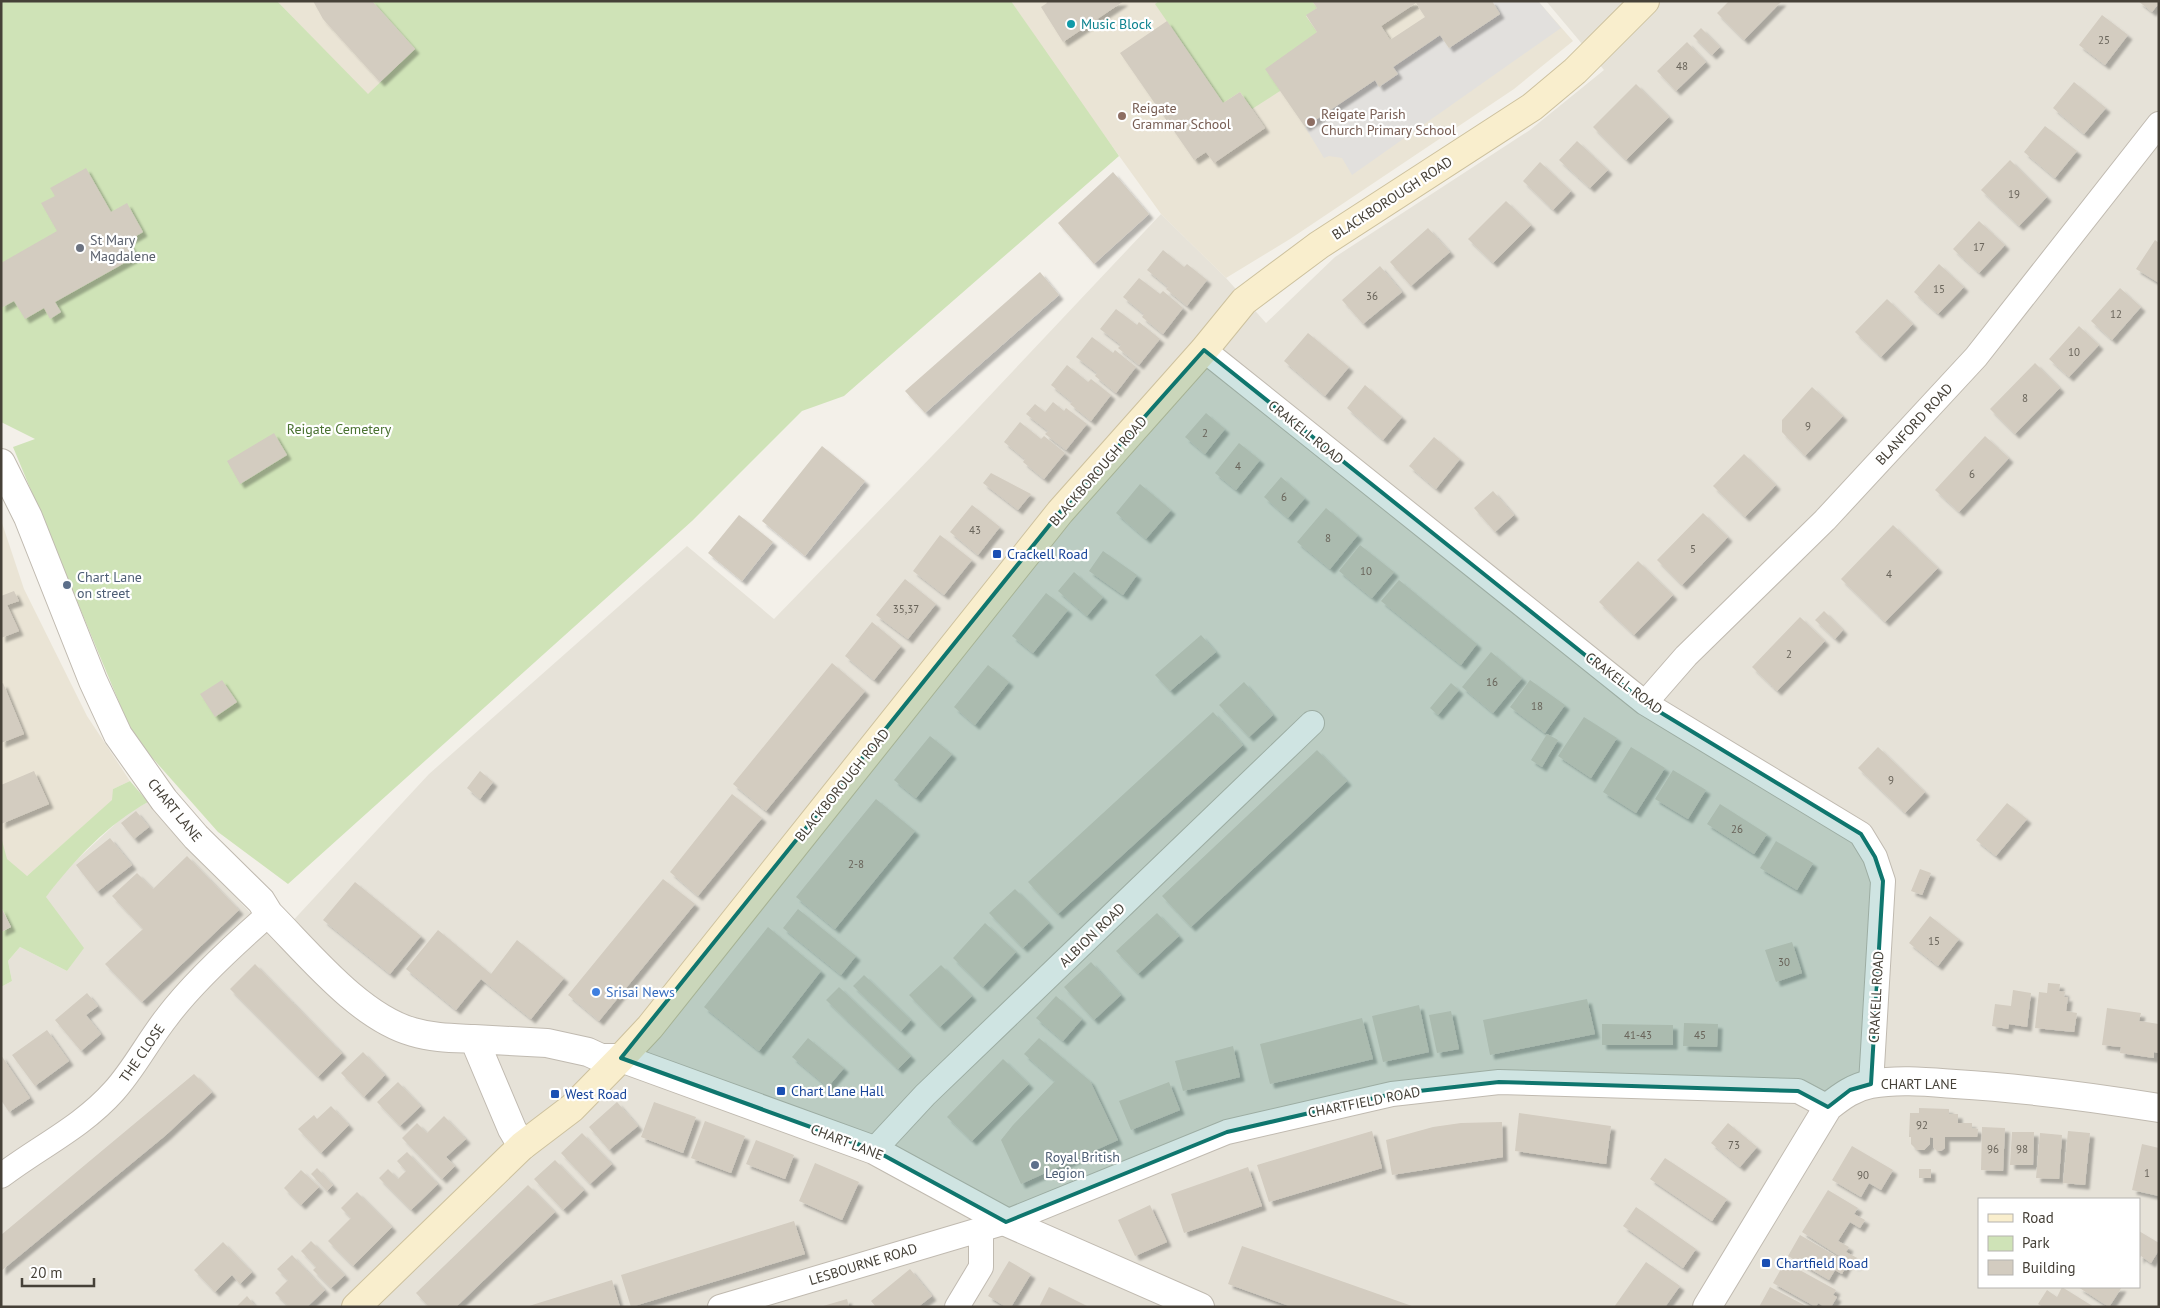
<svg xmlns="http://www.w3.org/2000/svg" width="2160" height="1308" viewBox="0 0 2160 1308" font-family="'PT Sans',sans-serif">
<defs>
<filter id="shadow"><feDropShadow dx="4.5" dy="4.5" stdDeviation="1" flood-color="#0004"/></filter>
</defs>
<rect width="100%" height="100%" fill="#f3f0e9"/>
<path fill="#e6e2d8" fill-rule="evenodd" d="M1546,1H2159V1307H1V987L12,981L8,961L20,947L67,971L83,948L45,897L69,867L126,814L148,802L275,940L429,774L687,546L774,619L964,423L1161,214L1226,278L1266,323L1335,257L1530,130L1604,70ZM1979,1199H2139V1287H1979Z"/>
<path fill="#eae4d5" d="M277,1H524L368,95Z
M1011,1H1538L1573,41L1514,89L1290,239L1226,278L1161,214L1063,78Z
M1,520L24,589L87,716L130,781L113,789V800L27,876L1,879Z"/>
<path fill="#cfe3b7" d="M1,1H277L368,94L415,49L372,1H1011L1119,156L844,396L802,411L692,521L288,884L218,832L133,736L13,447L35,439L1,422Z
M1159,1H1312L1317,8L1306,16L1317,32L1280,91L1252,109L1240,92L1223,103L1155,4Z
M130,781L148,802C108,824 74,860 46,897L84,948L67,971L20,947L8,961L12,981L1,987V932L11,927L1,907V837L7,859L27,876L112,800L113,789Z"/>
<path fill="#e2e0dd" d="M1492,1H1538L1561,28L1352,175L1342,158L1329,156L1324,158L1305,127L1375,80L1380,86L1393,67L1440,35L1449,48L1500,14Z"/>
<path fill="#d3ccc0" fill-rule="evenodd" filter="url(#shadow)" d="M313,1H372L415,49L380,82L323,19Z
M1046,1H1124L1063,42L1041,7L1047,3Z
M1312,1H1492L1500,14L1449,48L1440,35L1393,67L1398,74L1379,87L1375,80L1305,127L1265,69L1317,32L1306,15L1317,8ZM1416,3L1425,17L1390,40L1381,26Z
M1729,1H1782L1744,40L1717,13Z
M2138,1H2159V3L2152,12Z
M2102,15L2128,35L2105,65L2079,45Z
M1167,21L1223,103L1240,92L1265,128L1214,163L1206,152L1194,160L1120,53Z
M1701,28L1720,47L1712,55L1693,36Z
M1687,42L1706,62L1676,91L1657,71Z
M2074,82L2106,108L2084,134L2053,108Z
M1636,84L1669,117L1626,160L1593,127Z
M2045,126L2077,151L2055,178L2024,152Z
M1577,141L1608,170L1590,188L1559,160Z
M2010,160L2047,197L2019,226L1981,190Z
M1540,162L1571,191L1553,210L1523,181Z
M86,168L111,212L127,203L143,232L128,241L137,256L55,302L61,312L50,319L44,308L25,319L14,301L1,308V263L57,231L41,203L55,196L50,188Z
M1113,172L1149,214L1094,264L1058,223Z
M1506,201L1531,225L1493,263L1468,239Z
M1979,221L2005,245L1979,273L1953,249Z
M1428,228L1450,252L1411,286L1390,262Z
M2155,240L2159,243V283L2136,269Z
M1163,250L1184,267L1187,264L1207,280L1187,306L1166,289L1168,287L1147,270Z
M1939,264L1964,287L1938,314L1914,292Z
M1380,266L1402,292L1363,324L1342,300Z
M1040,272L1059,295L925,413L905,391Z
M1139,278L1160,294L1163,291L1183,308L1163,334L1142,317L1144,314L1123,297Z
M2120,288L2141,307L2112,340L2091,321Z
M1887,299L1913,324L1881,357L1855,332Z
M1116,309L1137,325L1139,322L1160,339L1139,365L1118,348L1121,345L1100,329Z
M2079,326L2099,345L2069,377L2049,359Z
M1308,333L1349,367L1325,396L1284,361Z
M1092,337L1113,353L1115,350L1136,367L1116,393L1095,376L1097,373L1076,357Z
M2035,363L2060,388L2015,434L1990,409Z
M1067,365L1088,382L1091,379L1111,395L1091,421L1070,404L1072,402L1051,385Z
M1365,385L1402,417L1383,440L1347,408Z
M1812,387L1843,416L1805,456L1782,432V420Z
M1053,402L1064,411L1066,408L1087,424L1066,450L1045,434L1048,431L1026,414L1035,404L1045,412Z
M1206,413L1225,429L1205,454L1185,437Z
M1020,422L1041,439L1044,436L1065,453L1044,479L1023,462L1025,459L1004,442Z
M274,433L287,455L240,484L227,461Z
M1985,436L2009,458L1959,512L1935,490Z
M1434,437L1460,459L1436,489L1409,466Z
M1239,443L1260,460L1236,490L1215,473Z
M822,446L865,481L805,556L762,521Z
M1744,454L1776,485L1745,517L1713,486Z
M991,473L1031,494L1018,510L983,483Z
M1281,477L1305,498L1288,518L1264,497Z
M1140,484L1171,510L1146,539L1116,513Z
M1493,491L1514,515L1495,532L1474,508Z
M972,505L1000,527L978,555L950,532Z
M1326,508L1358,535L1330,569L1297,542Z
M1703,513L1728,537L1682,585L1657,560Z
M739,515L773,542L742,581L708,553Z
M1893,525L1938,568L1885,622L1841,579Z
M940,535L972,560L944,595L913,571Z
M1360,545L1394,572L1372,598L1339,571Z
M1103,551L1137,575L1123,595L1089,571Z
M1638,561L1673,595L1634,635L1599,602Z
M1074,572L1103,597L1087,616L1058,591Z
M905,579L936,604L908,639L876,615Z
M1399,580L1477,644L1461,665L1381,601Z
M14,591L19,601L7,605L19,631L1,638V596Z
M1046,593L1068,610L1033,653L1012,636Z
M1824,611L1843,630L1835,639L1815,620Z
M1800,617L1825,641L1777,691L1752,667Z
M872,622L901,646L874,680L845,656Z
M1201,635L1216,652L1170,691L1155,675Z
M1491,652L1522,678L1493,713L1462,687Z
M832,663L865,691L766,811L733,784Z
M988,665L1009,682L975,725L954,707Z
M222,680L237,702L215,717L200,694Z
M1530,680L1565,705L1545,733L1510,707Z
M1244,682L1273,715L1249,737L1219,705Z
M3,683L24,734L1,743V684Z
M1451,683L1459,690L1438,715L1430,708Z
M1213,712L1243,745L1058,914L1028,882Z
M1584,717L1617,738L1591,778L1558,756Z
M1547,734L1558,740L1542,767L1531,760Z
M930,736L952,754L916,798L894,780Z
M1631,747L1665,768L1636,813L1603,792Z
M1878,747L1925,792L1905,813L1858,768Z
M1317,750L1347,781L1191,927L1162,896Z
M1673,770L1706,790L1688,819L1655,799Z
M34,771L49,804L1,824V785Z
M480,771L493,782L480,799L467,788Z
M732,794L762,818L698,896L670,872Z
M876,799L915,831L835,929L796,897Z
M2007,803L2027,819L1996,856L1976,840Z
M1720,804L1767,834L1754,854L1707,824Z
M136,811L149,827L134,839L121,823Z
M110,838L132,865L97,892L76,865Z
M1776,841L1813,863L1797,890L1760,868Z
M187,856L239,910L142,1002L105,964L143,929L112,896L137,873L153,889Z
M1920,869L1931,873L1922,895L1911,891Z
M663,879L695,904L599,1021L568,995Z
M355,882L421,936L390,974L323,920Z
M1015,889L1049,923L1023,948L989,913Z
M1,907L11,927L1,932Z
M798,909L856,956L841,975L783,928Z
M1157,913L1179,936L1138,974L1116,951Z
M1930,916L1959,939L1938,966L1909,943Z
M985,923L1016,952L983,987L953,958Z
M768,927L821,971L759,1051L704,1007Z
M438,930L491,974L517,940L564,978L531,1019L481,979L456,1010L406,969Z
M1792,942L1802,973L1776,982L1765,950Z
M1091,962L1121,995L1094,1020L1064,987Z
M255,964L342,1053L318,1077L230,989Z
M941,965L972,996L940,1027L909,995Z
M864,975L911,1020L901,1031L853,986Z
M2048,983L2060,984L2059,991L2065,992L2064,997H2068L2066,1011L2077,1013L2074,1032L2035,1028L2039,992L2047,993Z
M839,987L911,1056L898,1069L826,1000Z
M2013,990L2031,993L2027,1027L2009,1024L2008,1029L1992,1026L1995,1004L2011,1006Z
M87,993L98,1006L86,1015L101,1034L81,1051L55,1020Z
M1056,996L1082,1019L1063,1041L1036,1018Z
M1587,999L1595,1034L1490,1055L1483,1020Z
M1419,1005L1429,1052L1383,1062L1372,1016Z
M2107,1008L2141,1013L2139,1021L2159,1024V1053L2154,1052V1058L2120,1053L2121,1047L2102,1045Z
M1451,1011L1459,1049L1437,1053L1429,1015Z
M1362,1018L1373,1059L1270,1084L1260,1044Z
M1684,1023L1718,1024L1717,1047L1683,1046Z
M1602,1024L1673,1025V1045H1602Z
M47,1030L69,1061L35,1086L12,1055Z
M808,1038L844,1068L828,1087L792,1057Z
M1039,1038L1090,1081L1118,1140L1021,1184L1001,1140L1013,1125L1055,1081L1024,1054Z
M1233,1046L1240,1077L1183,1091L1175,1061Z
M363,1052L385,1075L364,1097L341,1073Z
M1,1055L30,1098L9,1112L1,1100Z
M1003,1059L1029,1084L972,1141L947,1117Z
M194,1074L212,1092L166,1135L1,1271V1235Z
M398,1082L421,1106L400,1126L377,1102Z
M1169,1082L1180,1110L1131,1130L1119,1101Z
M617,1102L638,1126L609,1150L589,1127Z
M654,1102L696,1117L683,1153L641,1137Z
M331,1106L349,1125L321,1153L298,1129L314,1115L317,1119Z
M1919,1108L1949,1109V1114H1958V1123H1972V1128L1978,1129L1977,1137H1945V1148L1941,1151H1937L1933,1147V1138L1930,1137V1144L1924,1150H1917L1911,1144V1137H1909L1910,1113H1919Z
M1519,1113L1611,1126L1606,1164L1515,1151Z
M444,1116L466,1139L446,1157L455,1166L442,1179L402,1138L417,1123L427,1133Z
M705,1121L745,1136L731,1173L691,1158Z
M1502,1122L1503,1157L1392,1175L1386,1140L1433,1127L1461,1123Z
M1728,1123L1757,1147L1740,1167L1711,1143Z
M1982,1127L2005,1128L2003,1171L1981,1170Z
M1372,1131L1382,1168L1269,1202L1257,1165Z
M2068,1131L2090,1133L2085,1185L2063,1183Z
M2012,1132H2034L2033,1165H2010Z
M582,1133L612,1164L590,1184L561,1153Z
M2040,1133L2062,1135L2059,1179L2036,1178Z
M756,1140L794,1155L785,1179L746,1164Z
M2142,1144L2159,1148V1196L2132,1190Z
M1852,1146L1893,1170L1881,1190L1869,1183L1861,1197L1832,1180Z
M407,1152L438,1184L411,1210L379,1178L388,1169L398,1179L406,1171L397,1161Z
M1665,1158L1727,1199L1712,1221L1650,1179Z
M555,1160L584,1190L563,1210L534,1179Z
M815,1163L859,1182L842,1220L799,1201Z
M1248,1167L1262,1206L1184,1233L1171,1194Z
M317,1168L333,1185L327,1191L311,1174Z
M1919,1169H1931V1178H1919Z
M301,1170L319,1187L301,1205L284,1188Z
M528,1185L555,1212L456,1307H429L416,1293Z
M1828,1190L1858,1208L1854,1214L1865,1220L1860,1228L1850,1222L1838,1241L1849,1247L1846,1252L1859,1259L1855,1266L1802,1232Z
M357,1192L392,1227L353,1266L328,1241L351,1218L341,1208Z
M1150,1205L1167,1242L1135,1256L1118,1220Z
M1636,1207L1696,1249L1683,1268L1623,1226Z
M794,1221L805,1254L631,1307L621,1275Z
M2139,1231L2159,1243V1250L2151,1263L2141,1256L2139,1260Z
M1800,1235L1848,1263L1842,1274L1835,1270L1829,1280L1788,1256Z
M311,1241L345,1275L331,1288L313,1270L316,1267L301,1251Z
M223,1242L252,1272L240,1284L232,1275L215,1292L194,1270Z
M1242,1246L1412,1306V1307H1292L1228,1284Z
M292,1255L325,1290L307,1307H289L275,1293L288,1280L277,1269Z
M1009,1261L1031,1274L1011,1307H1006L988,1296Z
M1646,1262L1680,1286L1665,1307H1614Z
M1785,1262L1836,1290L1833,1295L1837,1297L1831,1307H1825L1818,1303L1816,1307L1773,1283Z
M910,1269L932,1296L918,1307H876L871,1301Z
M612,1280L620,1307H529V1306Z
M1049,1287L1089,1307H1039Z
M1770,1287L1808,1307H1759Z
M2062,1287L2094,1307H2043L2038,1304L2047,1290L2057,1297Z
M2078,1287H2122L2109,1307Z
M247,1296L256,1307H236Z
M847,1299L849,1307H823V1306Z"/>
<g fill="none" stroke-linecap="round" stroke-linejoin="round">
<defs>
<path id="minor" d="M1204,350L1645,703L1861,834L1875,857L1883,881L1871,1084
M1645,703L1686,656L1825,520L1976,357L2159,124
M874,1150L925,1095L1312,723
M1,1176C39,1147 82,1127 114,1091C134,1069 148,1041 167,1017C193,982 236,943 269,914
M720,1307L1006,1222L1227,1132L1392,1094L1499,1082L1798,1091L1828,1107
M957,1307L981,1267V1229"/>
<path id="tertiary" d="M1,463L28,517L93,681L118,735L164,800L196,837L261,901L269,914C308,953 359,1017 413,1032C433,1038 453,1038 474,1039L512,1129L522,1146
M474,1039L547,1043L588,1052L601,1058H621L874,1150L1006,1222L1200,1307
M1707,1307L1828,1107C1842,1096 1854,1087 1871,1084C1898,1079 1928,1082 1955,1084C2024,1088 2091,1097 2159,1108"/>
<path id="secondary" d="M356,1307L522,1146L572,1108L621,1058L650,1027L1060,512L1204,350L1244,301L1319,245L1532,107L1575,71L1645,1"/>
</defs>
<use href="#minor" stroke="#c0bab0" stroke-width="26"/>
<use href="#tertiary" stroke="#c0bab0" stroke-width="30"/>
<use href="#secondary" stroke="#cdc19e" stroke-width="30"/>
<use href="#minor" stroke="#fff" stroke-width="24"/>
<use href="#tertiary" stroke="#fff" stroke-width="28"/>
<use href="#secondary" stroke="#f9eecd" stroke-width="28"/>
</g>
<path fill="#0f766e" fill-opacity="0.2" stroke="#0f766e" stroke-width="4" stroke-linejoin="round" d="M1204,350L1645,703L1861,834L1875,857L1883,881L1871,1084L1850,1090L1828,1107L1798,1091L1499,1082L1392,1094L1227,1132L1006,1222L874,1150L621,1058L1060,512Z"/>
<circle fill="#0f9aa8" stroke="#fff" stroke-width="2" cx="1071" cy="24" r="5"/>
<g fill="#8d6e63" stroke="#fff" stroke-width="2">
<circle cx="1122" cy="116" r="5"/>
<circle cx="1311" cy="122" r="5"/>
</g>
<circle fill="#6b7280" stroke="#fff" stroke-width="2" cx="80" cy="248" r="5"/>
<g fill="#1a4fb4" stroke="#fff" stroke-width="2">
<rect x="992" y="549" width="10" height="10" rx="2.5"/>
<rect x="776" y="1086" width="10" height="10" rx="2.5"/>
<rect x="550" y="1089" width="10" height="10" rx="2.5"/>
<rect x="1761" y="1258" width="10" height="10" rx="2.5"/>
</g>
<g fill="#5c6f8a" stroke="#fff" stroke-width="2">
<circle cx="67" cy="585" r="5"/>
<circle cx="1035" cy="1165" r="5"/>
</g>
<circle fill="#3f7fe0" stroke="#fff" stroke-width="2" cx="596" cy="992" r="5"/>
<g text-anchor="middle" stroke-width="4.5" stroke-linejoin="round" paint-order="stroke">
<g font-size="11" fill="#69645a">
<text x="2104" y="44">25</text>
<text x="1682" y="70">48</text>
<text x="2014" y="198">19</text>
<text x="1979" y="251">17</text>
<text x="1939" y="293">15</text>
<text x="1372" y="300">36</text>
<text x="2116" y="318">12</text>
<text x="2074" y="356">10</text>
<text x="2025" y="402">8</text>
<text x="1808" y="430">9</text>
<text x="1205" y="437">2</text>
<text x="1238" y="470">4</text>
<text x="1972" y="478">6</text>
<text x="1284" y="501">6</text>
<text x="975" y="534">43</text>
<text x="1328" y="542">8</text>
<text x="1693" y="553">5</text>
<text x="1366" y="575">10</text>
<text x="1889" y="578">4</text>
<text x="906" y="613">35,37</text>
<text x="1789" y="658">2</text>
<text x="1492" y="686">16</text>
<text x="1537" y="710">18</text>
<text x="1891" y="784">9</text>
<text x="1737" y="833">26</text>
<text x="856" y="868">2-8</text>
<text x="1934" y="945">15</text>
<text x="1784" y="966">30</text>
<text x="1638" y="1039">41-43</text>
<text x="1700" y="1039">45</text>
<text x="1922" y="1129">92</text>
<text x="1734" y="1149">73</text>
<text x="1993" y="1153">96</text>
<text x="2022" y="1153">98</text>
<text x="2147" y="1177">1</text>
<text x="1863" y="1179">90</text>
</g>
<g font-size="14" fill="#0d838f" stroke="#fff" text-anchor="start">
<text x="1081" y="29">Music Block</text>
</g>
<g font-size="14" fill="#785e54" stroke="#fff" text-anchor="start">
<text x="1132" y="113">Reigate<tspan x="1132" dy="16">Grammar School</tspan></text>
<text x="1321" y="119">Reigate Parish<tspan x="1321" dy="16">Church Primary School</tspan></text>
</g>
<g font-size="14" fill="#464138" stroke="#fff">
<text transform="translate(1392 198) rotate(-33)" y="5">BLACKBOROUGH ROAD</text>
<text transform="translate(1914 424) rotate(-47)" y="5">BLANFORD ROAD</text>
<text transform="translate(1306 432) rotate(39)" y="5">CRAKELL ROAD</text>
<text transform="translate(1098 471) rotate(-49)" y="5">BLACKBOROUGH ROAD</text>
<text transform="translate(1624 683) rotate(37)" y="5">CRAKELL ROAD</text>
<text transform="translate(842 785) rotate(-51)" y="5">BLACKBOROUGH ROAD</text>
<text transform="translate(175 810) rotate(51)" y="5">CHART LANE</text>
<text transform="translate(1092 935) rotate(-44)" y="5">ALBION ROAD</text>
<text transform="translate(1876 997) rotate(-87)" y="5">CRAKELL ROAD</text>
<text transform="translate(142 1053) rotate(-55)" y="5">THE CLOSE</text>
<text x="1919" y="1089">CHART LANE</text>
<text transform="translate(1364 1102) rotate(-11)" y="5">CHARTFIELD ROAD</text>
<text transform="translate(847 1142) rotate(21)" y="5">CHART LANE</text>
<text transform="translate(863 1264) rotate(-17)" y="5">LESBOURNE ROAD</text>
</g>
<g font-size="14" fill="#5b616d" stroke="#fff" text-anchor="start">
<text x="90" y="245">St Mary<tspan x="90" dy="16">Magdalene</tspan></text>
</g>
<g font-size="14" fill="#4a7232" stroke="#fff">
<text x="339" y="434">Reigate Cemetery</text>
</g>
<g font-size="14" fill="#164399" stroke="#fff" text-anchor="start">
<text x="1007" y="559">Crackell Road</text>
<text x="791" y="1096">Chart Lane Hall</text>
<text x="565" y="1099">West Road</text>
<text x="1776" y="1268">Chartfield Road</text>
</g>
<g font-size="14" fill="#4e5e75" stroke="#fff" text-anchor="start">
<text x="77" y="582">Chart Lane<tspan x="77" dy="16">on street</tspan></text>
<text x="1045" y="1162">Royal British<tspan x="1045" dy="16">Legion</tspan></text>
</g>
<g font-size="14" fill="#366cbe" stroke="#fff" text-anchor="start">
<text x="606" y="997">Srisai News</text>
</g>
</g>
<rect width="2160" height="1308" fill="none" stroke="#464138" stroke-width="5"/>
<rect x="1978" y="1198" width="162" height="90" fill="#ffffff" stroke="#b5b3af"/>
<rect x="1988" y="1214" width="25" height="8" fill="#f9eecd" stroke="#b5b3af"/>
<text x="2022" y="1223" font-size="15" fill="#464138">Road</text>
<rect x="1988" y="1236" width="25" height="15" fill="#cfe3b7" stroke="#b5b3af"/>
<text x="2022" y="1248" font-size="15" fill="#464138">Park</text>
<rect x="1988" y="1260" width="25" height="15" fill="#d3ccc0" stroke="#b5b3af"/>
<text x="2022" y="1273" font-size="15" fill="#464138">Building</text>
<path d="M22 1278v8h72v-8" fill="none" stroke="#464138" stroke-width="2.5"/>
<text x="30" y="1278" font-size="15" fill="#464138" stroke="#ffffff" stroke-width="4" paint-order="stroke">20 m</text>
</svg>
